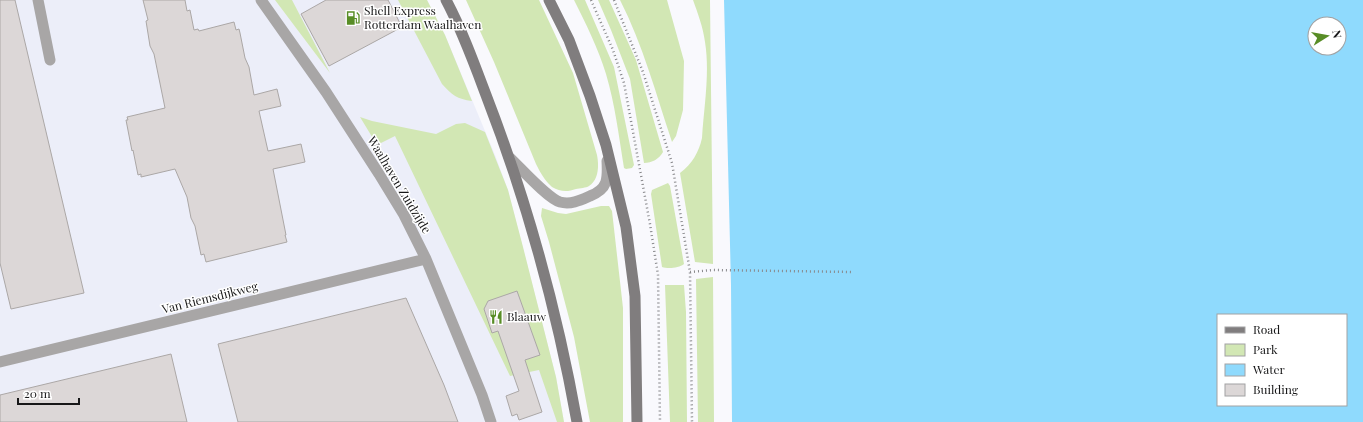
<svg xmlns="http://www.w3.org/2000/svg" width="1363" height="422" viewBox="0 0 1363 422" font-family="'Playfair Display',serif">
<rect width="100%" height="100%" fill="#f9f9fd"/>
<path fill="#eceef9" d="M0,0H427L445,35L495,155L508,190L556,377L564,422H0Z"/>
<path fill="#d2e7b4" d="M275,0H292L330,73Z
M398,0H427L445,35L472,101C457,99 452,95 442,84Z
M466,0H539L573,73L597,155C599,165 599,180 589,186C586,188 580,188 576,189C568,192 560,192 552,187C545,181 540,172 536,164L494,62Z
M574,0H585L614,67L634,165L632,168L626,169L624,168C619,137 615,104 606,74C598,48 586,24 574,0Z
M598,0H609L636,60L663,152C659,159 652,163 644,163L630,79L611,30Z
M620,0H667L684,61L683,110L676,136L672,142C656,94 643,45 620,0Z
M693,0H710L713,264L695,262L680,173C692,164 699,152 702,138C704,106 710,73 705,42C703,27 698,14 693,0Z
M360,117L372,121L436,134L456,124L465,123L485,132L508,190L523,247L556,377L564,422H557L539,370L510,376L395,136L377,145Z
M668,183L670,186L684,264C679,268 668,269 662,267L651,194L652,190Z
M601,206H609L612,211L623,308V422H590L574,337L549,242L541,216L542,208L558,213L566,214Z
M713,277L714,422H698L696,279Z
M665,285H684L686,312L687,422H670Z"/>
<path fill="#8fdafd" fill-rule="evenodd" d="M724,0H1363V422H732L731,285ZM1315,24H1339V48H1315ZM1218,315H1346V405H1218Z"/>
<path fill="#dcd7d7" stroke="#aba7a6" d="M0,0H15L84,293L11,309L0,263Z
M143,0H185L187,11L190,10L194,30L198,29L199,31L234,22L236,30L239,29L240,33L245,58L249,67L254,95L277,89L281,106L259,111L268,151L301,144L305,162L273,169L286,235H285L287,242L206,262L204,254L201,255L195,226L191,218L187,197L175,169L141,177V174L138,175L133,150L132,151L126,120H128L127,117L165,108L154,54L150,46L146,21L148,20Z
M326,0H388L402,27L329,66L301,14Z
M517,291L540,355L525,360L542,412L519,420L517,414L512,416L506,396L519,391L498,331L492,333L484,309L488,301Z
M406,298L444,385L458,422H238L218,344Z
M171,354L187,422H0V395Z"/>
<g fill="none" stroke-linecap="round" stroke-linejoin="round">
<path stroke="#88888b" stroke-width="2.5" stroke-dasharray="1 3" stroke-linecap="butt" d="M591,0L613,50L624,83L650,224L658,275L660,422
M614,0L643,72L672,163L690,272L692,422
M690,272L713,270L852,272"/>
<path stroke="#a8a6a6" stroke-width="11" d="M38,0L50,60"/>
<path stroke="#a8a6a6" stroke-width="11" d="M261,0L326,92L379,174L404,215L426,259L482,395L491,422
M509,157C520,167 547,198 560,202C571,205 581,200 590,196C608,189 608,179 607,161
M0,362L426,259"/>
<path stroke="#807d7e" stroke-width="11" d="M446,0C462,30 474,63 486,95C527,201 557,310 577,422
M549,0L569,40L590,96L606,145L626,227L635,296L637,422"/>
</g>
<defs>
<symbol id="fuel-bare" viewBox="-9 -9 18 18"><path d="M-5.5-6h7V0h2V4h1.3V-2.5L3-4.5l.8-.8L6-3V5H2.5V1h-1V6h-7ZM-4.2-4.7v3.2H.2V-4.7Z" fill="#588d26" stroke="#fff" stroke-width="2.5" paint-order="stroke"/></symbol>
<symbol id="restaurant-bare" viewBox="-9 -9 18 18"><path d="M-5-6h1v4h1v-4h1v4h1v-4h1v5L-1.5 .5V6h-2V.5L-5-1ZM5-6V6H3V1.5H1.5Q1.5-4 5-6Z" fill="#588d26" stroke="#fff" stroke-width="2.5" paint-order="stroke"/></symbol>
</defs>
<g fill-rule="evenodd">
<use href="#fuel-bare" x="343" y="8" width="20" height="20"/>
<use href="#restaurant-bare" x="486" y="307" width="20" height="20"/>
</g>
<g text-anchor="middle" stroke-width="3" stroke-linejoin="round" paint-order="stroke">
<g font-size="12" fill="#171718" stroke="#fff" text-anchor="start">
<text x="364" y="15">Shell Express<tspan x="364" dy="14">Rotterdam Waalhaven</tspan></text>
<text x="507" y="321">Blaauw</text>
</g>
<g font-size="12" fill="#171718" stroke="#fff">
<text transform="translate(399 185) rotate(59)" y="4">Waalhaven Zuidzijde</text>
<text transform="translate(210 298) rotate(-14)" y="4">Van Riemsdijkweg</text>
</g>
</g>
<rect x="1217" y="314" width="130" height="92" fill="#ffffff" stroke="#a2a2a3"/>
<rect x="1225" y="327" width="20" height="6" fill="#807d7e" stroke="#a2a2a3"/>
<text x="1253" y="334" font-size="12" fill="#171718">Road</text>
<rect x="1225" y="344" width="20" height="12" fill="#d2e7b4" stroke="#a2a2a3"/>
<text x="1253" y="354" font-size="12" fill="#171718">Park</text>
<rect x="1225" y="364" width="20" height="12" fill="#8fdafd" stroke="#a2a2a3"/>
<text x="1253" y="374" font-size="12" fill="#171718">Water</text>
<rect x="1225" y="384" width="20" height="12" fill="#dcd7d7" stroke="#a2a2a3"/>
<text x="1253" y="394" font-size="12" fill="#171718">Building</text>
<g transform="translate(1327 36) rotate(79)"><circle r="19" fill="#ffffff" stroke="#a2a2a3"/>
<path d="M0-3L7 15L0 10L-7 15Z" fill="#588d26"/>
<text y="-6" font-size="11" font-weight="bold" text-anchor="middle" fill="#171718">N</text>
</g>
<path d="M18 398v6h61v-6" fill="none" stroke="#171718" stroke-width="2"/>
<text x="24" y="398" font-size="12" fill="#171718" stroke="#ffffff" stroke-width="3" paint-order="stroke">20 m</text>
</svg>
